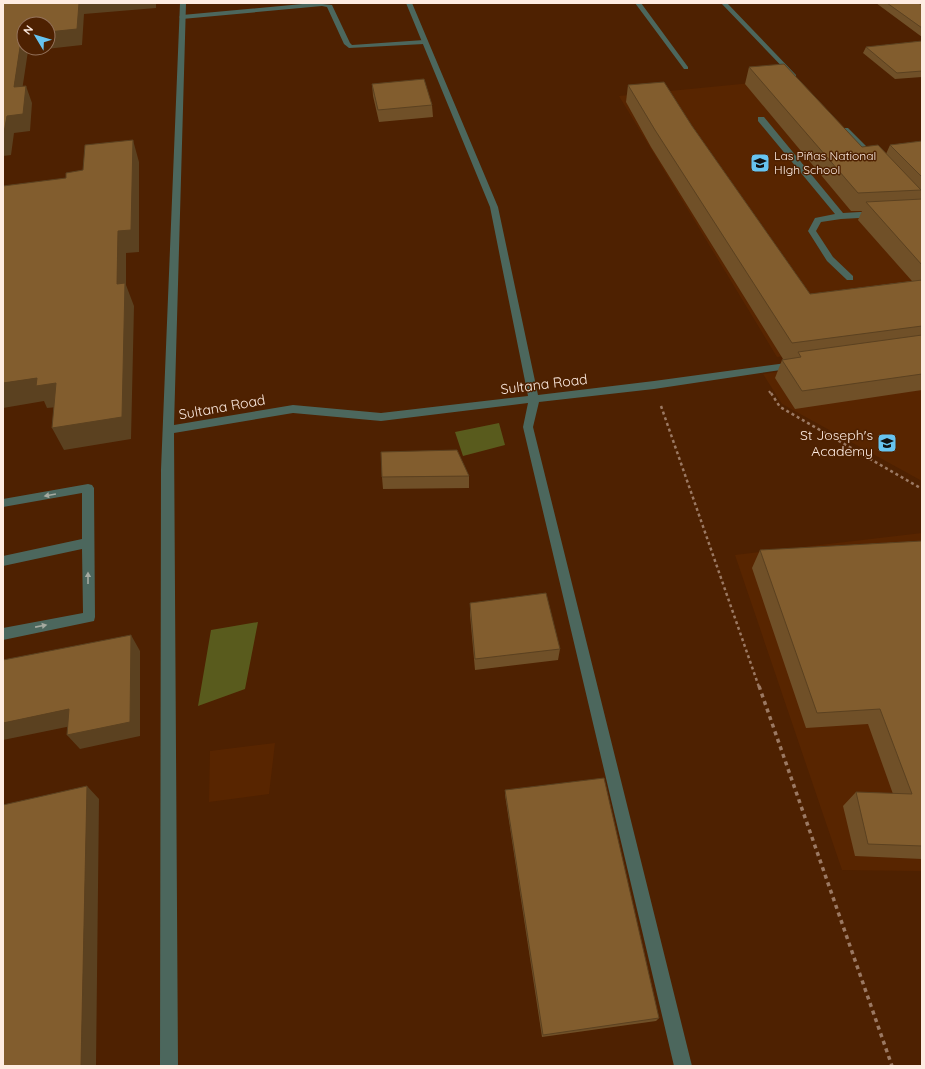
<svg xmlns="http://www.w3.org/2000/svg" width="925" height="1069" viewBox="0 0 925 1069" font-family="Quicksand,sans-serif">
<rect width="100%" height="100%" fill="#4e2101"/>
<path fill="#582500" d="M782,80L922,230V336L777,357L619,96Z
M922,350V481L782,404L763,374Z
M922,533V871L842,870L735,555Z
M275,743L269,794L209,802L210,751Z"/>
<path fill="#595b1d" d="M499,423L505,445L463,456L455,432Z
M258,622L245,689L198,706L211,630Z"/>
<g fill="none" stroke-linecap="round" stroke-linejoin="round">
<path stroke="#9b7963" stroke-width="2" stroke-dasharray="2.5 2.5" stroke-linecap="butt" d="M769,391L771,394"/>
<path stroke="#9b7963" stroke-width="2.5" stroke-dasharray="3 3" stroke-linecap="butt" d="M771,393L780,407L922,489
M661,406L759,687"/>
<path stroke="#9b7963" stroke-width="3.5" stroke-dasharray="4 4" stroke-linecap="butt" d="M759,686L892,1066"/>
<path fill="#4c675d" fill-rule="evenodd" d="M313,3L332,5L350,43L352,45L424,40L427,42L424,44L349,48L344,44L327,7L322,6L182,19L179,17L182,15Z
M758,117H764L843,213L877,211L881,214L877,217L841,219L821,222L816,231L833,257L853,276V280H847L827,261L808,231L815,218L835,214L758,121Z
M88,484L92,485L94,488L95,617L94,621L3,640V628L83,613L82,549L3,566V556L82,539V493L3,507V499Z"/>
<path fill="#4c675d" fill-rule="evenodd" d="M180,3H186L174,425L293,405L381,413L528,396L490,207L406,3H412L498,207L538,395L654,381L794,362L799,365L794,368L654,389L539,402L533,427L692,1066H674L523,427L528,403L381,421L293,413L174,433L178,1066H160L161,470Z
M635,3H641L688,67V69H684Z
M721,3H727L796,75V77H792Z
M842,128H848L876,156V160H870L842,132Z"/>
</g>
<path fill="#705028" d="M876,3H922V37Z
M922,41V77L895,79L863,53L866,47Z
M749,67L862,147L886,154L890,145L922,141V390L795,409L775,378L782,360L783,359L651,147L626,102L628,85L692,126L810,294L912,281L858,220L862,211H851L745,84Z
M372,84L432,105L433,117L379,122L373,96Z
M469,476V488L383,489L382,477Z
M922,541V859L855,856L843,806L856,792L893,794L868,724L806,728L752,568L760,550Z
M470,603L560,649L558,660L475,670L470,615Z
M505,790L659,1018L656,1021L542,1037L505,795Z"/>
<path fill="#5b4120" d="M79,3H156V8L84,14L82,45L28,51L20,104L14,87L22,34H24V48H48V32Z
M26,86L32,103L30,131L14,133L11,155L3,156V138L7,116Z
M133,140L139,162V252L126,253V285L134,306L131,439L64,450L52,428L117,284L118,231Z
M37,378L56,383L68,406L47,408L44,401L3,408V383Z
M131,635L140,651V736L80,749L67,735Z
M69,709L81,724L3,740V723Z
M87,786L99,799L96,1066H81Z"/>
<path fill="#825d2e" stroke="#5b4120" d="M3,3H79L77,29L48,32V24H24V34H22L14,87L26,86L23,114L7,116L3,138Z
M887,3H918L922,5V28Z
M922,41V71L897,73L866,47Z
M784,64L862,147L878,145L921,190L858,193L749,67Z
M424,79L432,105L378,110L372,84Z
M664,82L692,126L810,294L922,280V326L792,343L655,130L628,85Z
M133,140L131,230L118,231L117,284L125,283L122,417L52,428L56,383L36,386L37,378L3,383V186L66,178V173L83,170L85,145Z
M922,141V177L890,145Z
M922,199V265L866,202Z
M922,335V374L802,391L782,360L801,357L798,352Z
M457,450L469,476L382,477L381,452Z
M922,541V846L868,844L856,792L912,794L880,709L817,713L760,550Z
M546,593L560,649L475,659L470,603Z
M131,635L130,722L67,735L69,709L3,723V660Z
M604,778L659,1018L543,1035L505,790Z
M87,786L81,1066H3V805Z"/>
<defs><path id="oneway-solid" d="M-6-.8H1V-3.2L6.5 0L1 3.2V.8H-6Z"/></defs>
<g fill="#a5aaa0">
<use href="#oneway-solid" transform="translate(50 495) rotate(170)"/>
<use href="#oneway-solid" transform="translate(88 578) rotate(-90)"/>
<use href="#oneway-solid" transform="translate(41 626) rotate(-11)"/>
</g>
<defs>
<symbol id="school-square" viewBox="-11 -11 22 22"><rect x="-9" y="-9" width="18" height="18" rx="4" fill="#67c4f0" stroke="#4e2101"/><path d="M0-5L7-2L0 1L-7-2ZM-4 1L0 2.5L4 1V4Q0 6-4 4Z" fill="#111"/></symbol>
</defs>
<g fill-rule="evenodd">
<use href="#school-square" x="749" y="152" width="22" height="22"/>
<use href="#school-square" x="876" y="432" width="22" height="22"/>
</g>
<g text-anchor="middle" stroke-width="3" stroke-linejoin="round" paint-order="stroke">
<g font-size="12" fill="#feece2" stroke="#4e2101" text-anchor="start">
<text x="774" y="160">Las Piñas National<tspan x="774" dy="14">HIgh School</tspan></text>
</g>
<g font-size="14" fill="#feece2" stroke="#4e2101">
<text transform="translate(544 384) rotate(-7)" y="5">Sultana Road</text>
<text transform="translate(222 407) rotate(-10)" y="5">Sultana Road</text>
</g>
<g font-size="14" fill="#feece2" stroke="#4e2101" text-anchor="end">
<text x="873" y="440">St Joseph's<tspan x="873" dy="16">Academy</tspan></text>
</g>
</g>
<rect width="925" height="1069" fill="none" stroke="#feece2" stroke-width="8"/>
<g transform="translate(36 36) rotate(308)"><circle r="19" fill="#4e2101" stroke="#94725b"/>
<path d="M0-3L7 15L0 10L-7 15Z" fill="#67c4f0"/>
<text y="-6" font-size="11" font-weight="bold" text-anchor="middle" fill="#feece2">N</text>
</g>
</svg>
